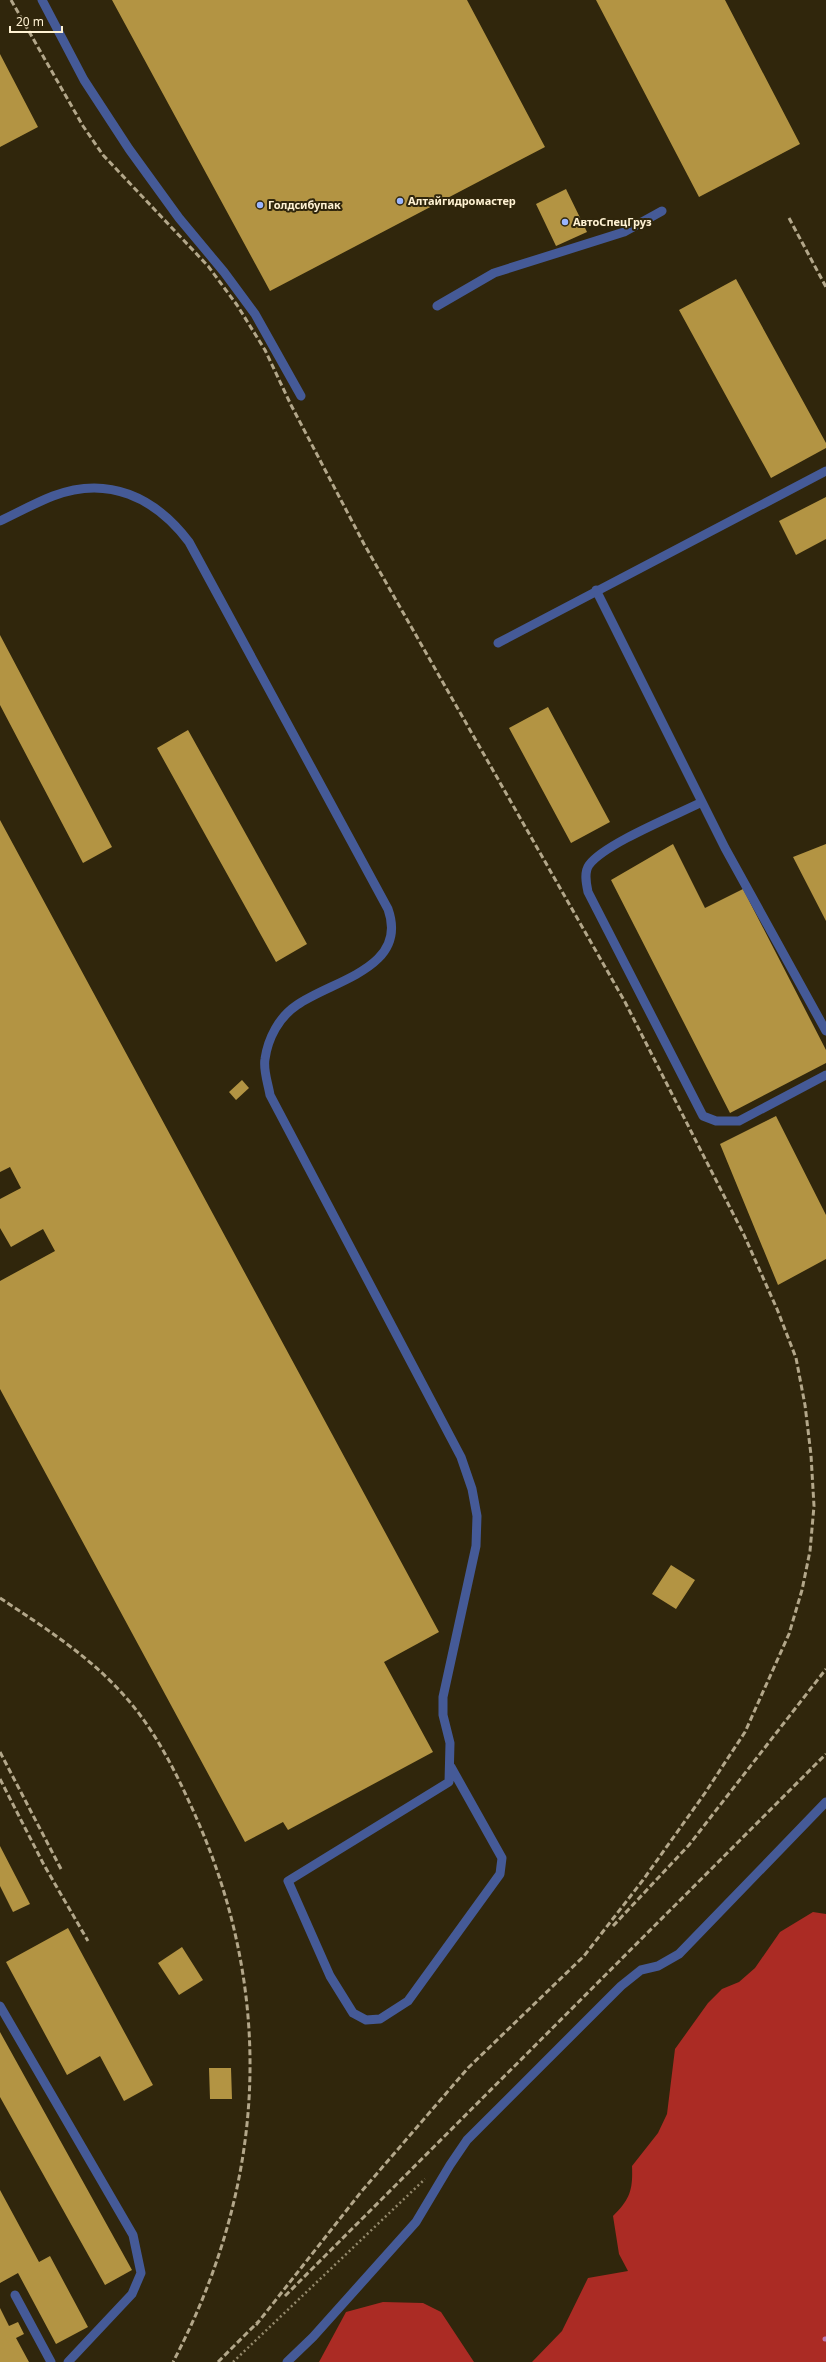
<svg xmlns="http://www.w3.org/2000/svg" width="826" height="2362" viewBox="0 0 826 2362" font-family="'Noto Sans',sans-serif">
<rect width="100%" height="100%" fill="#30260c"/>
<path fill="#ab2b24" d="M813,1912L826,1914V2362H532L562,2331L588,2278L628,2271L619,2254L613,2216C630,2199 633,2190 632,2166L658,2133L667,2114L675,2049L708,2003L722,1989L739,1982L755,1968L780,1932Z
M383,2302L423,2303L441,2312L474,2362H319L346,2312Z"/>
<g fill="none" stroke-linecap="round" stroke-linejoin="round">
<path stroke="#ba76ac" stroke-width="5" d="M825,2339H826"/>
</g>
<path fill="#b39443" d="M112,0H467L545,147L270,291Z
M596,0H725L800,144L699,197Z
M0,54L38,127L0,147Z
M566,189L587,232L556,246L536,204Z
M736,279L826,443V448L771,478L679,310Z
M826,497V539L796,555L779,521Z
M0,635L112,847L83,863L0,705Z
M548,707L610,822L571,843L509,728Z
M188,730L307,944L276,962L157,748Z
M0,820L439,1632L384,1662L433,1752L288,1830L283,1822L245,1842L0,1389V1281L55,1251L43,1229L11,1247L0,1228V1199L21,1188L10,1167L0,1172Z
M673,844L705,908L743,889L826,1050V1063L730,1113L611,880Z
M826,844V921L793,857Z
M242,1080L249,1088L236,1100L229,1092Z
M776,1116L826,1215V1259L778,1285L720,1144Z
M671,1565L695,1580L676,1609L652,1594Z
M0,1846L30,1904L13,1912L0,1886Z
M68,1928L153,2085L124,2101L100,2056L67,2075L6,1962Z
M182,1947L203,1980L179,1995L158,1963Z
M0,2032L132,2270L105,2285L0,2097Z
M209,2068H231L232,2099H210Z
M0,2190L39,2262L50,2256L88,2327L56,2344L18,2273L0,2283Z
M0,2308L9,2326L18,2322L24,2334L16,2338L29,2362H0Z"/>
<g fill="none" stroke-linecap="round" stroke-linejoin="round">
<path stroke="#958a6d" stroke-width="2.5" stroke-dasharray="2 3" stroke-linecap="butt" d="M233,2362L425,2179"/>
<path stroke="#455a97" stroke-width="9" d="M42,0L84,80L129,149L179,218L224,272L255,314L301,396
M437,306L494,273L624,232L662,211
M0,521C17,513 35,503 53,496C108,475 155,497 189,542L388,909C409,968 333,980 297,1005C279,1017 268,1038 265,1059C263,1070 268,1083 270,1095L461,1457L472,1489L477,1516L476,1546L443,1697V1715L450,1743L449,1782L288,1881L330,1976L353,2013L366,2020L380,2019L408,2001L500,1874L502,1858L451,1767
M596,590L725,848L826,1031
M498,643L826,471
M702,802C676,815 604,844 589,865C584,872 586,883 588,892L703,1116L716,1121H739L826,1075
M0,2006L133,2235L141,2273L132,2294L68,2362
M15,2295L51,2362
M287,2362L313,2337L416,2222L450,2165L467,2140L621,1986L641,1970L658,1966L679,1954L826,1802"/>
<path stroke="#b3a78a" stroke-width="3" stroke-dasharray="6 3" stroke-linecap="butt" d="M11,0L83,126L103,155L208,266L237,305L265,350L291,405L364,544L625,1002L744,1235L777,1309L796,1358L805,1405L811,1455L814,1506L810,1551L802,1590L789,1634L745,1732L705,1793L643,1880L584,1956L468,2068L361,2192L256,2325
M789,218L826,287
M0,1598C42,1626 85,1653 120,1691C154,1727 176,1772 196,1817C277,2000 265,2187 173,2362
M0,1752L61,1869
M0,1779L44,1865L88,1941
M613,1926L689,1845L826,1669
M285,2296L826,1754
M218,2362L259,2321"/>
</g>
<g fill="#9ab5fd" stroke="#30260c" stroke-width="1.5">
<circle cx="400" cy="201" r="4"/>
<circle cx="260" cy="205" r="4"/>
<circle cx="565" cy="222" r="4"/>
</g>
<g text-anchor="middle" stroke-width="4" stroke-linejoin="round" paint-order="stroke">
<g font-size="11" font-weight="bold" fill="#fff2d3" stroke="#30260c" text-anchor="start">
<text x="408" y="205">Алтайгидромастер</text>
<text x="268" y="209">Голдcибупак</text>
<text x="573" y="226">АвтоСпецГруз</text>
</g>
</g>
<path d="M10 26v6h52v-6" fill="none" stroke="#fff2d3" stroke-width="2"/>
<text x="16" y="26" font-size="12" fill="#fff2d3" stroke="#30260c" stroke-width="3" paint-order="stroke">20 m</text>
</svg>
